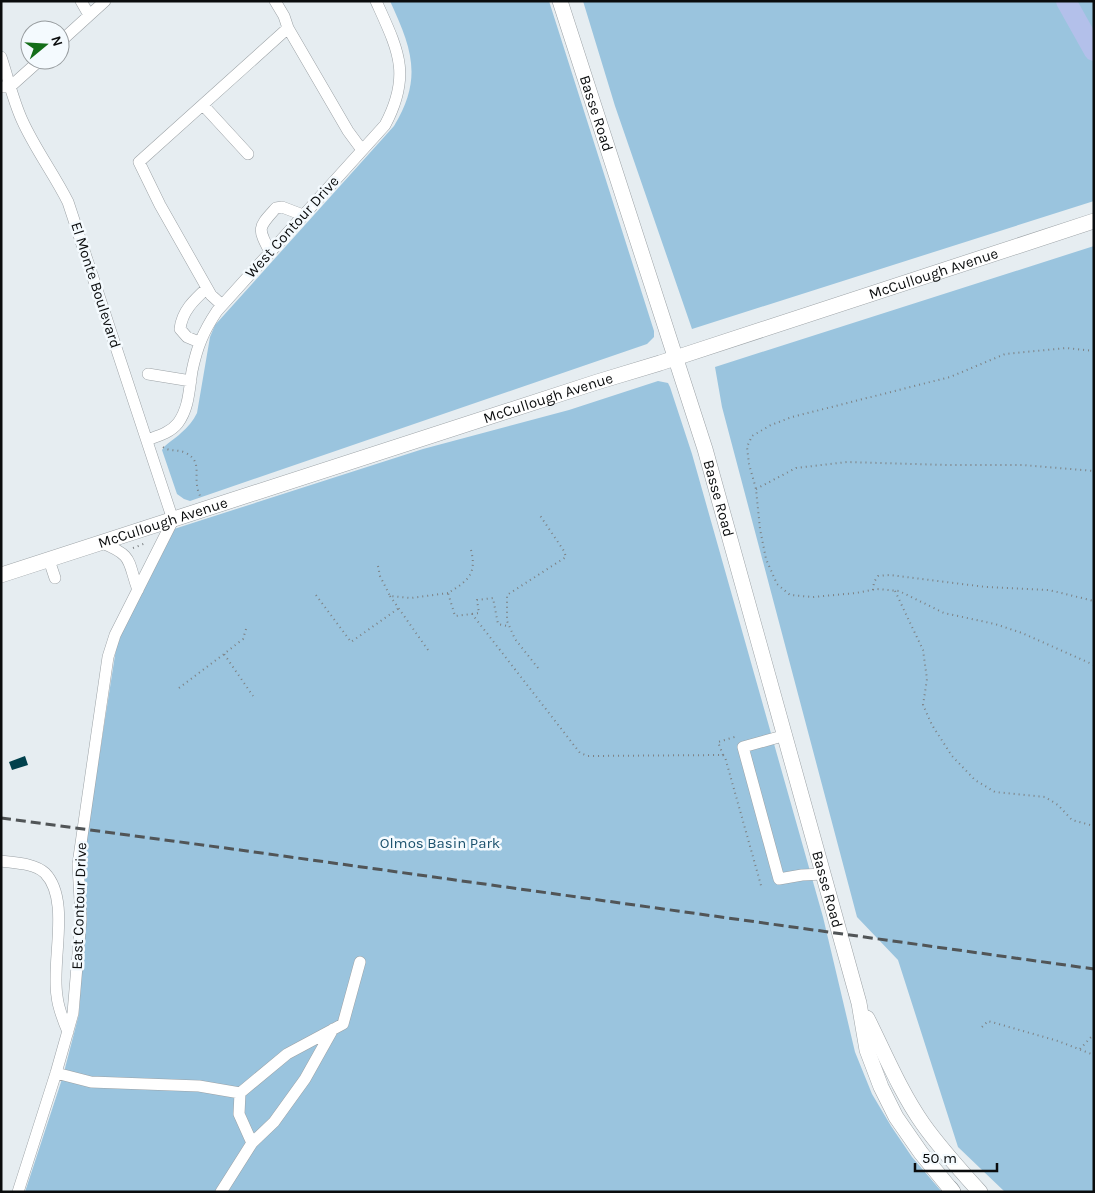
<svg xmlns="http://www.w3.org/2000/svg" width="1095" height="1193" viewBox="0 0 1095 1193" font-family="Karla,sans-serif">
<rect width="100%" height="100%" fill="#e6edf1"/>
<path fill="#9ac4de" d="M390,1H549L654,331V337L647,344L190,501L184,499L177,494L162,450C166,443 175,439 181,433C188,427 193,421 197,413L210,337L215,325L394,126C423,78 412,49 390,1Z
M583,1H1094V201L692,329L615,106Z
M1094,246V1192H1005L958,1147L898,960L857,917L722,407L715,367Z
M658,381L668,383L670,387L692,454L823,917L855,1052L872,1094L891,1126L912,1157L942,1192H25L63,1076L79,1014L84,923L82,867L116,649L123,630L174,529L423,449L569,410Z"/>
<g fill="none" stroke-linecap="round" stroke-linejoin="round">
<path stroke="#b3c0ea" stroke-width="20" d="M1066,1L1094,51"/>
</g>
<path fill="#01414d" d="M25,756L28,765L12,770L9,762Z"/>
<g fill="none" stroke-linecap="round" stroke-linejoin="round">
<defs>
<path id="minor" d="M81,1L89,15
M275,1L284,16L288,28
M60,42L105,1
M1,57C8,78 13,100 22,120C35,149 54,174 68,202L173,520L115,635L108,657L78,864L81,919L73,1013L56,1073L18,1192
M1,87L11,86L40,60
M203,105L248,154
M270,252C257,227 258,228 276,208L282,207L303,215
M222,305L211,295L160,205L139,162L288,28L348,131L362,150
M199,342L187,337L180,329C182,311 194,300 207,288
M148,374L191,381
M147,440C158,436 170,433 178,423C189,408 189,390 192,371C197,347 203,332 217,311L385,125C412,74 398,50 376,1
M102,543C134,556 127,560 138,590
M49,560L55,578
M786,735L743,747L779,879L802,875L824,874
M1,861C15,863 34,863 45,873C71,900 51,961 57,996C58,1008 63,1020 68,1032
M56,1073L91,1082L199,1086L240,1093L287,1054L343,1024L360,962
M252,1143L274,1122L305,1079L333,1029
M221,1192L252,1143L239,1114L240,1093"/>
<g id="major">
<path id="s1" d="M560,1L705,449L859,1003L867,1050L881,1087L896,1117L921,1153L953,1192"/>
<path id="s2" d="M1,575L597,382L660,363L1094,221"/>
<path d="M867,1018C885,1054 900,1091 923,1124C940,1148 960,1170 980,1192"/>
</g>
<path id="highway" d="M950,1189L952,1192"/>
</defs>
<use href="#minor" stroke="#9ca2a6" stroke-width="12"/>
<use href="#major" stroke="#9ca2a6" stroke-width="16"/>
<use href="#highway" stroke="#9ca2a6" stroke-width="18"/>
<path stroke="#7c8083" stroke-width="2" stroke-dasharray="1 4" stroke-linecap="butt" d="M1094,351L1066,348L1005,354L950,377L792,417L771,425L752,436L747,447L749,464L756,489L760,529L766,559L777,584L790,595L813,597L856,593L877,589L899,591L944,613L995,624L1022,633L1094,665
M163,447C170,452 178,449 186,453C201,461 195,472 197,485C197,489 199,493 200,496
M756,489L796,468L847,462L947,465H1023L1094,471
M133,548L146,543
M471,550C477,574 468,581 448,593L455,616L472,614L580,753L588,756L723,755L718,742L738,736
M378,566L380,576L390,596L411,598L448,593
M873,590L874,582L878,576L890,575L986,587L1049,590L1094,601
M895,591L923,650L927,679L923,705L932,725L952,756L975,780L995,792L1045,797L1058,805L1072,820L1094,826
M316,595L351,642L399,608
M390,596L428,650
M472,614L479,613L477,600L493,598L498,624L507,626V623
M246,629L243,639L224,654L253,696
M538,668L515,639L507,621V595L566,557L564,551L539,514
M179,688L224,654
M723,755L725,757L762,889
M982,1027L988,1021L1058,1041L1094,1055
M1080,1049L1094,1034"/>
<use href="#minor" stroke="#fff" stroke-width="11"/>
<use href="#major" stroke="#fff" stroke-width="15"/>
<use href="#highway" stroke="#fff" stroke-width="16"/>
<path stroke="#515557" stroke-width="3" stroke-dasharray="10 5" stroke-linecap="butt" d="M1,818L240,850L1094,969"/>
</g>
<g text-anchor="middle" stroke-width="5" stroke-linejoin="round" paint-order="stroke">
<g font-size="15" fill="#0a0c0d" stroke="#f4fafe">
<text dy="5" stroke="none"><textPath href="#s1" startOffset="118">Basse Road</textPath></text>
<text transform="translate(292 227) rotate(-48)" y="5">West Contour Drive</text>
<text dy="5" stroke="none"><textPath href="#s2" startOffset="980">McCullough Avenue</textPath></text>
<text transform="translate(96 285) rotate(72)" y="5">El Monte Boulevard</text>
<text dy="5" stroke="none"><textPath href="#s2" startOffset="575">McCullough Avenue</textPath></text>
<text dy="5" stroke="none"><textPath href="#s1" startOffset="522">Basse Road</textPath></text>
<text dy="5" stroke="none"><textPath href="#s2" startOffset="170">McCullough Avenue</textPath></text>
<text dy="5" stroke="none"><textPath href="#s1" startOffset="928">Basse Road</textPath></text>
<text transform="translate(79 906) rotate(-88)" y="5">East Contour Drive</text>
</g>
<g font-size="15" fill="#1c526e" stroke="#f4fafe">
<text x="440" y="848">Olmos Basin Park</text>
</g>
</g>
<rect width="1095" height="1193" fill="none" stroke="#0a0c0d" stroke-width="5"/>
<g transform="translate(45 45) rotate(72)"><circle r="24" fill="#f4fafe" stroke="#969b9e"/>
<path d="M0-4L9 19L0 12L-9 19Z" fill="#146e19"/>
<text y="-8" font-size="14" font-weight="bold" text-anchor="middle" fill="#0a0c0d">N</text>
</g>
<path d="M915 1163v8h82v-8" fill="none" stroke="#0a0c0d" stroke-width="2.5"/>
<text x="922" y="1163" font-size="15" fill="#0a0c0d" stroke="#f4fafe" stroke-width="4" paint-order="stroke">50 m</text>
</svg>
